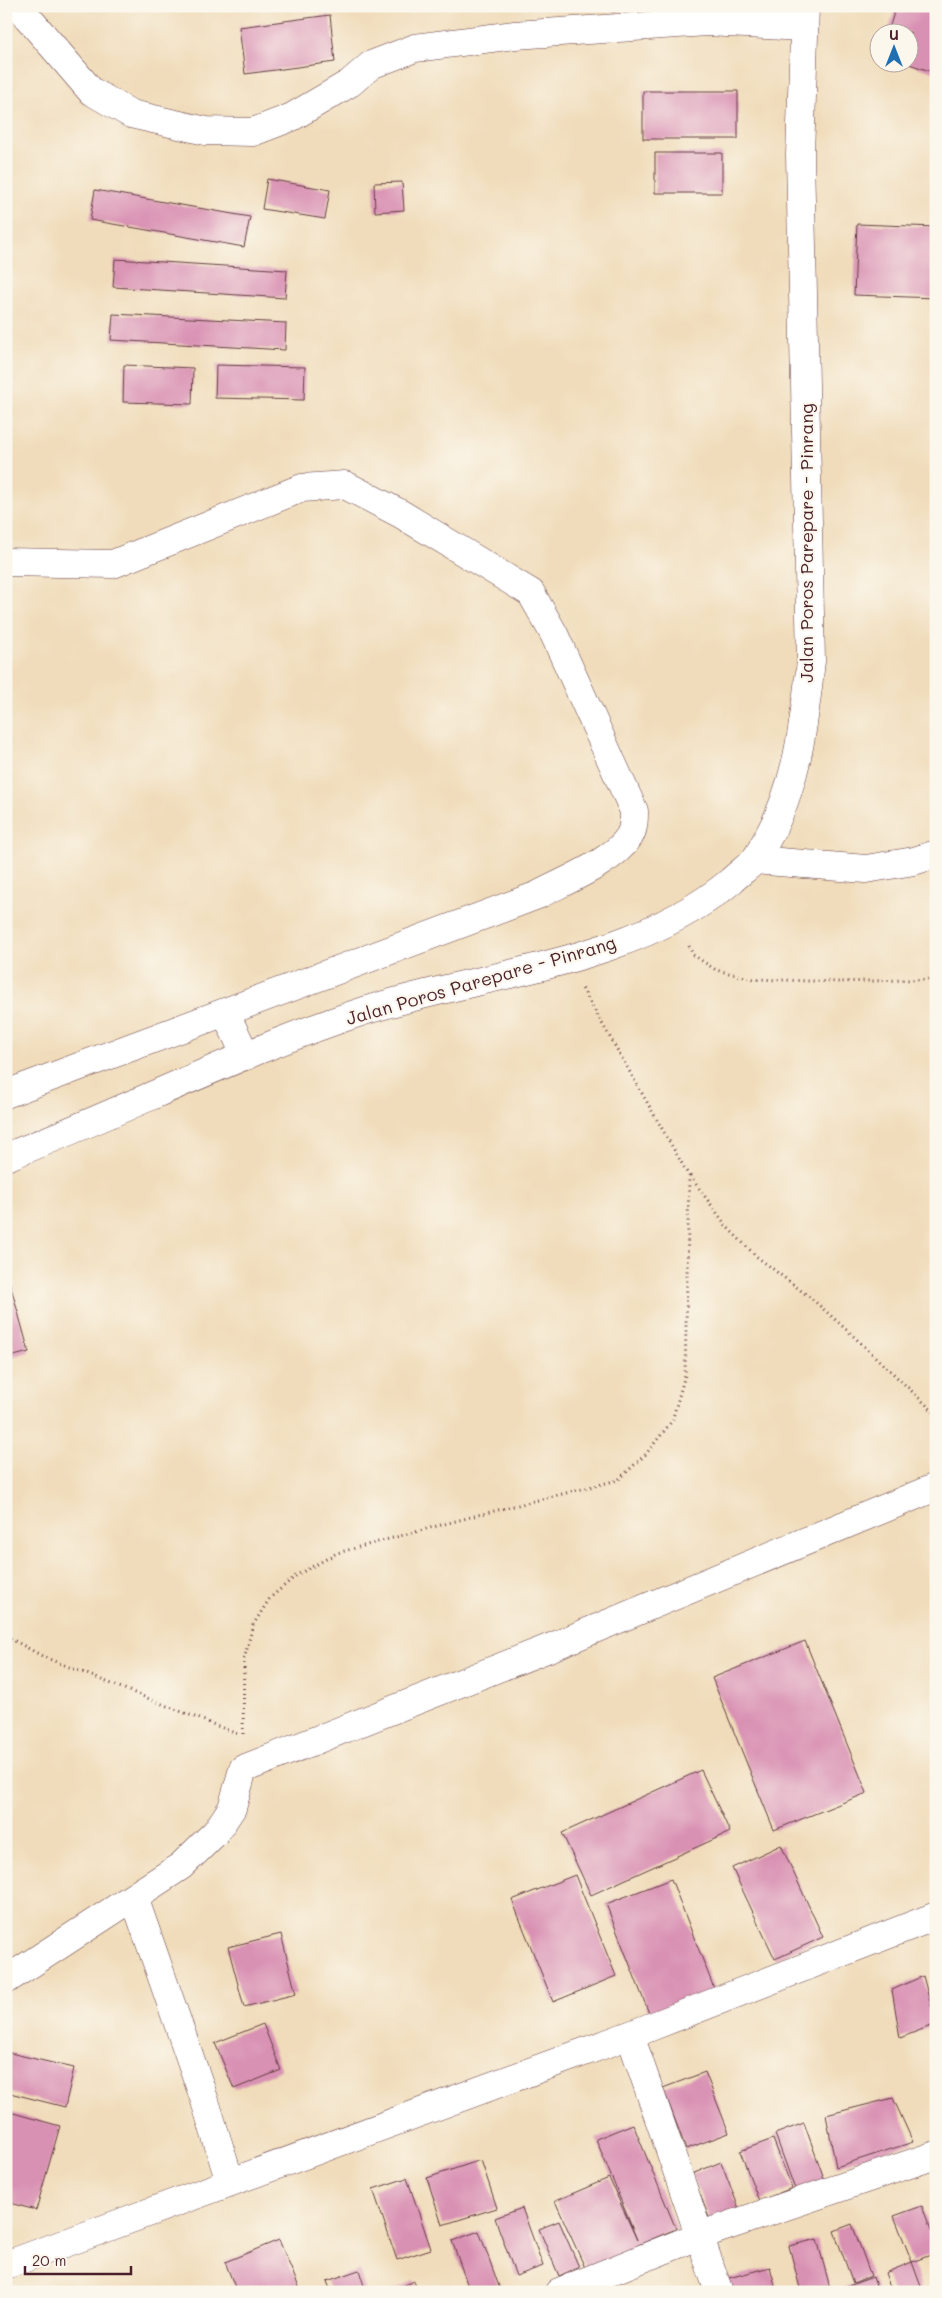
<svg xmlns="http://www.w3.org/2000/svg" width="942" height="2298" viewBox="0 0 942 2298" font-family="Mali,sans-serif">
<rect width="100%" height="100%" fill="#fbf7ec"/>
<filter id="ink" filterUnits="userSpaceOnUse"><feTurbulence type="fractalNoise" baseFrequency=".02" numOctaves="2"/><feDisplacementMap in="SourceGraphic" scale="10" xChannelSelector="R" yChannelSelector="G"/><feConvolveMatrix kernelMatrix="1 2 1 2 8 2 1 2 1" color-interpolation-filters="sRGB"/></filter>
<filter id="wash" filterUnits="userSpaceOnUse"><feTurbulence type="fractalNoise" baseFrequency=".0096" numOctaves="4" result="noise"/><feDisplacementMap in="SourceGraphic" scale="20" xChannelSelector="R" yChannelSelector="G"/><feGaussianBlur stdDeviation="1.12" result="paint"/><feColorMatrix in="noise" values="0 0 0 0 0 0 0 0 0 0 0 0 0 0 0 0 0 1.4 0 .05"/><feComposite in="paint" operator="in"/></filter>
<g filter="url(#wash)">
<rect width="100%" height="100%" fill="#f0dcba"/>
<g id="blocks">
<path fill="#d991b3" d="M611,6H644V7L612,12Z
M896,6H936V73L906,63L910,62V32H888Z
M330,15L335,62L245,74L239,27Z
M643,91H738V139H643Z
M655,153H722V193H655Z
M267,179L330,190L325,219L262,209Z
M402,182L404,210L375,212L374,183Z
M95,190L250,217L244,247L90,220Z
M857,224L936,227V298L854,295Z
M115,259L287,270L285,298L113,287Z
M113,314L286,323L285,350L111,340Z
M124,365L193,368L192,404L123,402Z
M216,365L305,367L304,400L215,398Z
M6,1269L29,1352L6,1358Z
M805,1641L867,1793L774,1830L712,1678Z
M701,1770L730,1832L591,1895L562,1833Z
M781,1845L823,1937L775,1959L732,1868Z
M575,1875L616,1976L553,2002L512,1900Z
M671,1879L717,1996L652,2021L606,1904Z
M281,1934L296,1994L244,2007L228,1947Z
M923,1976L936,2024L900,2038L892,1990Z
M263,2024L281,2070L234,2089L215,2043Z
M6,2052L74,2068L65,2107L6,2092Z
M705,2072L729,2133L686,2149L663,2088Z
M893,2098L913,2142L836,2167L826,2115Z
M6,2111L60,2126L36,2210L6,2202Z
M804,2123L825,2181L796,2192L775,2134Z
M633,2124L676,2229L638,2245L639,2247L586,2270L555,2201L609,2178L637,2240L596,2139Z
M773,2139L792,2188L759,2201L740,2151Z
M481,2160L497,2208L442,2225L427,2178Z
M721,2162L742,2216L713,2228L692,2174Z
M407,2178L431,2249L397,2260L373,2189Z
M922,2206L936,2243V2253L912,2262L894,2216Z
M522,2208L543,2266L516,2276L495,2218Z
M559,2221L579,2267L559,2276L539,2229Z
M852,2224L871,2276L853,2283L834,2231Z
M479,2231L501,2292H470L452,2241Z
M817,2239L831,2292H816L829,2287L801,2292L789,2246Z
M279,2240L301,2292H237L225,2262Z
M912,2262L923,2292H892L885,2273Z
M770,2267L777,2292H728L725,2279Z
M359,2270L366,2292H331L327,2281Z
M873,2277L878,2292H837V2290Z
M414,2281L418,2292H387Z"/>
</g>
</g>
<g filter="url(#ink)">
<use href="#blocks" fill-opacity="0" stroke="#633b40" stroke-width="1"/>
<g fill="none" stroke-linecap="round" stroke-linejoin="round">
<defs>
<path id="minor" d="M18,6L91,91L131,114L206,131L253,132L292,117L350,83L371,65L415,48L515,35L707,22L803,27
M6,562L113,564L302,488L345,485L401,514L531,593L554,634L634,811C634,820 634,829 629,837C613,862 564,881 538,895L6,1094
M755,860L866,869L914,861L936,854
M225,1012L246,1056
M134,1897L205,2101L230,2182
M6,1980L181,1866L216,1832L232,1808L243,1769L554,1646L936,1487
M630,2035L719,2292
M6,2265L630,2035L936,1916
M559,2292L701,2235L936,2155"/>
<path id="highway" d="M6,1157C127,1110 244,1050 367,1010C484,973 634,963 731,881C738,874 747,868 754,861C759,855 763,846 767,839C798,784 804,722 811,661L800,155L805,6"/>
</defs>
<use href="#minor" stroke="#633b40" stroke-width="29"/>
<use href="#highway" stroke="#633b40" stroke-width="29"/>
<path stroke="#633b40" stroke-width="3" stroke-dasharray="1 4" stroke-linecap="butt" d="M689,946L693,955L716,970L754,979L839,982L936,979
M690,1176L728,1228L756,1256L812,1299L849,1332L936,1414
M6,1636L44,1657L240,1735
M243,1734L244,1660L253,1625L270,1598L297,1575L337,1553L478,1515L618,1480L646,1454L672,1421L685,1375L689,1176L582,988"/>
<use href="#minor" stroke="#fff" stroke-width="28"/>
<use href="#highway" stroke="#fff" stroke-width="28"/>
</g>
</g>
<g text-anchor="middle" stroke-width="4.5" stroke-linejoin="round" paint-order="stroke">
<g font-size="18" fill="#4a1f2b" stroke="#fbf7ec">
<text transform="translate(807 543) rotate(-90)" y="6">Jalan Poros Parepare - Pinrang</text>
<text transform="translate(481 981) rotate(-16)" y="6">Jalan Poros Parepare - Pinrang</text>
</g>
</g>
<rect width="942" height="2298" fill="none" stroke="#fbf7ec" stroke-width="25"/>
<g transform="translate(894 48)"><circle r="24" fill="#fbf7ec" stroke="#b4a19f"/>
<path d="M0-4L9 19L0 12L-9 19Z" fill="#1f6fb2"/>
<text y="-8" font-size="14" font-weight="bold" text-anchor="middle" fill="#4a1f2b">U</text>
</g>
<path d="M25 2266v8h106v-8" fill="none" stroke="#4a1f2b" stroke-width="2.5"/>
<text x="32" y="2266" font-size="15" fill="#4a1f2b" stroke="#fbf7ec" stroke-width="4" paint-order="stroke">20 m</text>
</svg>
